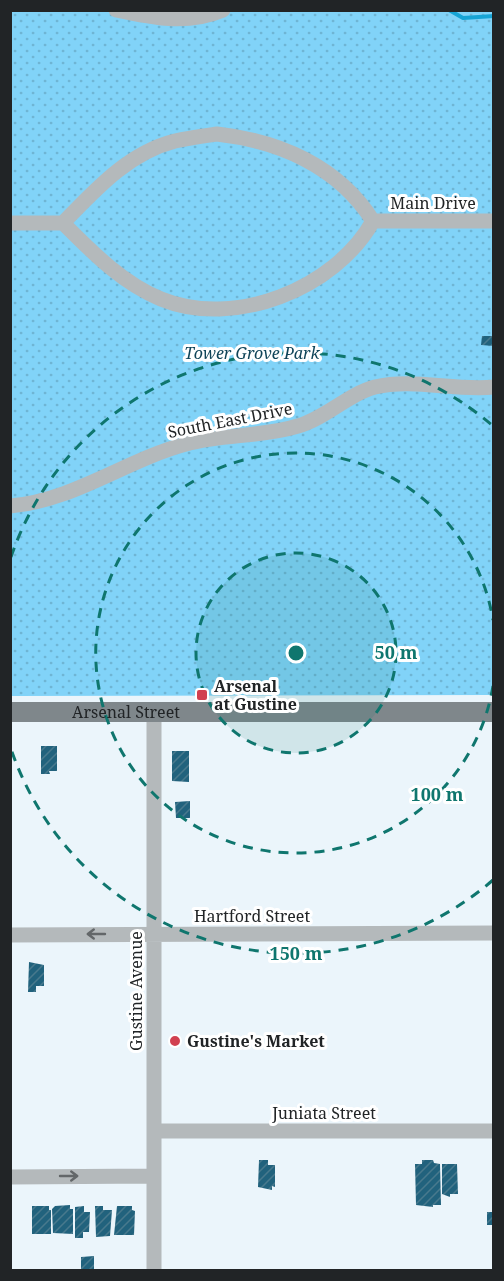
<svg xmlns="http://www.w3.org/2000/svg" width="504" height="1281" viewBox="0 0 504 1281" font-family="'Noto Serif',serif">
<defs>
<pattern id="park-dots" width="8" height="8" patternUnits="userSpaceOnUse" patternTransform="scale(1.5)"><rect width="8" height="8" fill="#81d3f8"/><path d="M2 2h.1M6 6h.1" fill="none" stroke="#6fb5d4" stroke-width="1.8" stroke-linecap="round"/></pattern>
<pattern id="building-hatch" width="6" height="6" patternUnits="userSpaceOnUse" patternTransform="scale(1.5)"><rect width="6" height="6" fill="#21627d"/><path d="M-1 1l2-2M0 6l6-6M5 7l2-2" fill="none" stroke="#48798d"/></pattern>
</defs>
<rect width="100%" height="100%" fill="#ebf5fb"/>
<path fill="url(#park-dots)" d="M10,11H493V695L11,696Z"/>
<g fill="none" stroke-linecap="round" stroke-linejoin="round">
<path stroke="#16a4d5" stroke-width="4" d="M449,10L463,18L494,16"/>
</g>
<path fill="url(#building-hatch)" d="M482,336H494V346L481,345Z
M41,746H57V771H49L50,774H41Z
M172,751H189V782L172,781Z
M190,801V818H176L175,802Z
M29,962L44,965V986H36V992H28Z
M259,1160H268V1165H275V1187L272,1186V1190L258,1187Z
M422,1160H433L434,1163L440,1164L441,1205H433V1207L416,1205L415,1164H422Z
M442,1164H457L458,1194H450V1197L442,1194Z
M70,1205V1209H73V1234L53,1233L52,1209L55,1206Z
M32,1206H49V1210H51V1234H32Z
M84,1206V1212H90L89,1232H83V1238H75V1207Z
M95,1206H103V1210H112L110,1236L96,1237Z
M117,1206H132V1210L135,1211L134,1235H114Z
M487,1212H494V1225H487Z
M94,1256V1270H81V1257Z"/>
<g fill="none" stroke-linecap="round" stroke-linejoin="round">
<path stroke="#b4b9bb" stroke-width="15" d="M116,10C153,18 187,25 223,10
M217,134C279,141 338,166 373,221C335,289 234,329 161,299C122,283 92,252 63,223C95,190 128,153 175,141C188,138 203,136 217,134Z
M373,221H494
M10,223H63
M10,506C73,501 126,460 186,444C223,434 262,437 298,426C326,418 348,394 375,387C414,378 454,391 494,387
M10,935L494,933
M154,1131H494
M10,1177L154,1176
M154,1270V712"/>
<path stroke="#7f878b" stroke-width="20" id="s1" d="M10,712H494"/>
</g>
<defs><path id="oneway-shaft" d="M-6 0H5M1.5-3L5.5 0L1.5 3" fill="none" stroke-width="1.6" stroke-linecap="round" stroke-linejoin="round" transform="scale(1.5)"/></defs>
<g stroke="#636769">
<use href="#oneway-shaft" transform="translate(96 934) rotate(180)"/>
<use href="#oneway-shaft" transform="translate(69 1176)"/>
</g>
<circle cx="296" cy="653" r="100" fill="#0f766e" fill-opacity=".12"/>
<g fill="none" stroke="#0f766e" stroke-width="3" stroke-dasharray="10 8">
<circle cx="296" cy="653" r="100"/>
<path d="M493 686A200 200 0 1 1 493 620"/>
<path d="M493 880A301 301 0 0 1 11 749M11 557A301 301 0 0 1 493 426"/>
</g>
<g fill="#d14050" stroke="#fff" stroke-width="2">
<rect x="196" y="689" width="12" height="12" rx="3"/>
<circle cx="175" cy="1041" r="6"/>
</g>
<g text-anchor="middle" stroke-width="6" stroke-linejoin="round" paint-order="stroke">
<g font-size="16" fill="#212426" stroke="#fff">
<text x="433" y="209">Main Drive</text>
<text transform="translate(230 420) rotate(-11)" y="6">South East Drive</text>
<text dy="6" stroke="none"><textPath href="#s1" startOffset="116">Arsenal Street</textPath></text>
<text x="252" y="922">Hartford Street</text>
<text transform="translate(136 991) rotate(-90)" y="6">Gustine Avenue</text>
<text x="324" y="1119">Juniata Street</text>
</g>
<g font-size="16" font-style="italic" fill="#0f4458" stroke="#fff">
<text x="252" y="359">Tower Grove Park</text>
</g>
<g font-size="16" font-weight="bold" fill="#212426" stroke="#fff" text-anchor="start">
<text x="214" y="692">Arsenal<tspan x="214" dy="18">at Gustine</tspan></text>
<text x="187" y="1047">Gustine's Market</text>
</g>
</g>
<circle cx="296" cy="653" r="9" fill="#0f766e" stroke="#fff" stroke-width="3"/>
<g font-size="18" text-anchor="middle" font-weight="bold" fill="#0f766e" stroke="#fff" stroke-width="6" stroke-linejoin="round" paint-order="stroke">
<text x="396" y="659">50 m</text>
<text x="437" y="801">100 m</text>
<text x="296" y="960">150 m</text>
</g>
<rect width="504" height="1281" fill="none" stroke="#212426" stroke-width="24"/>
</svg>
